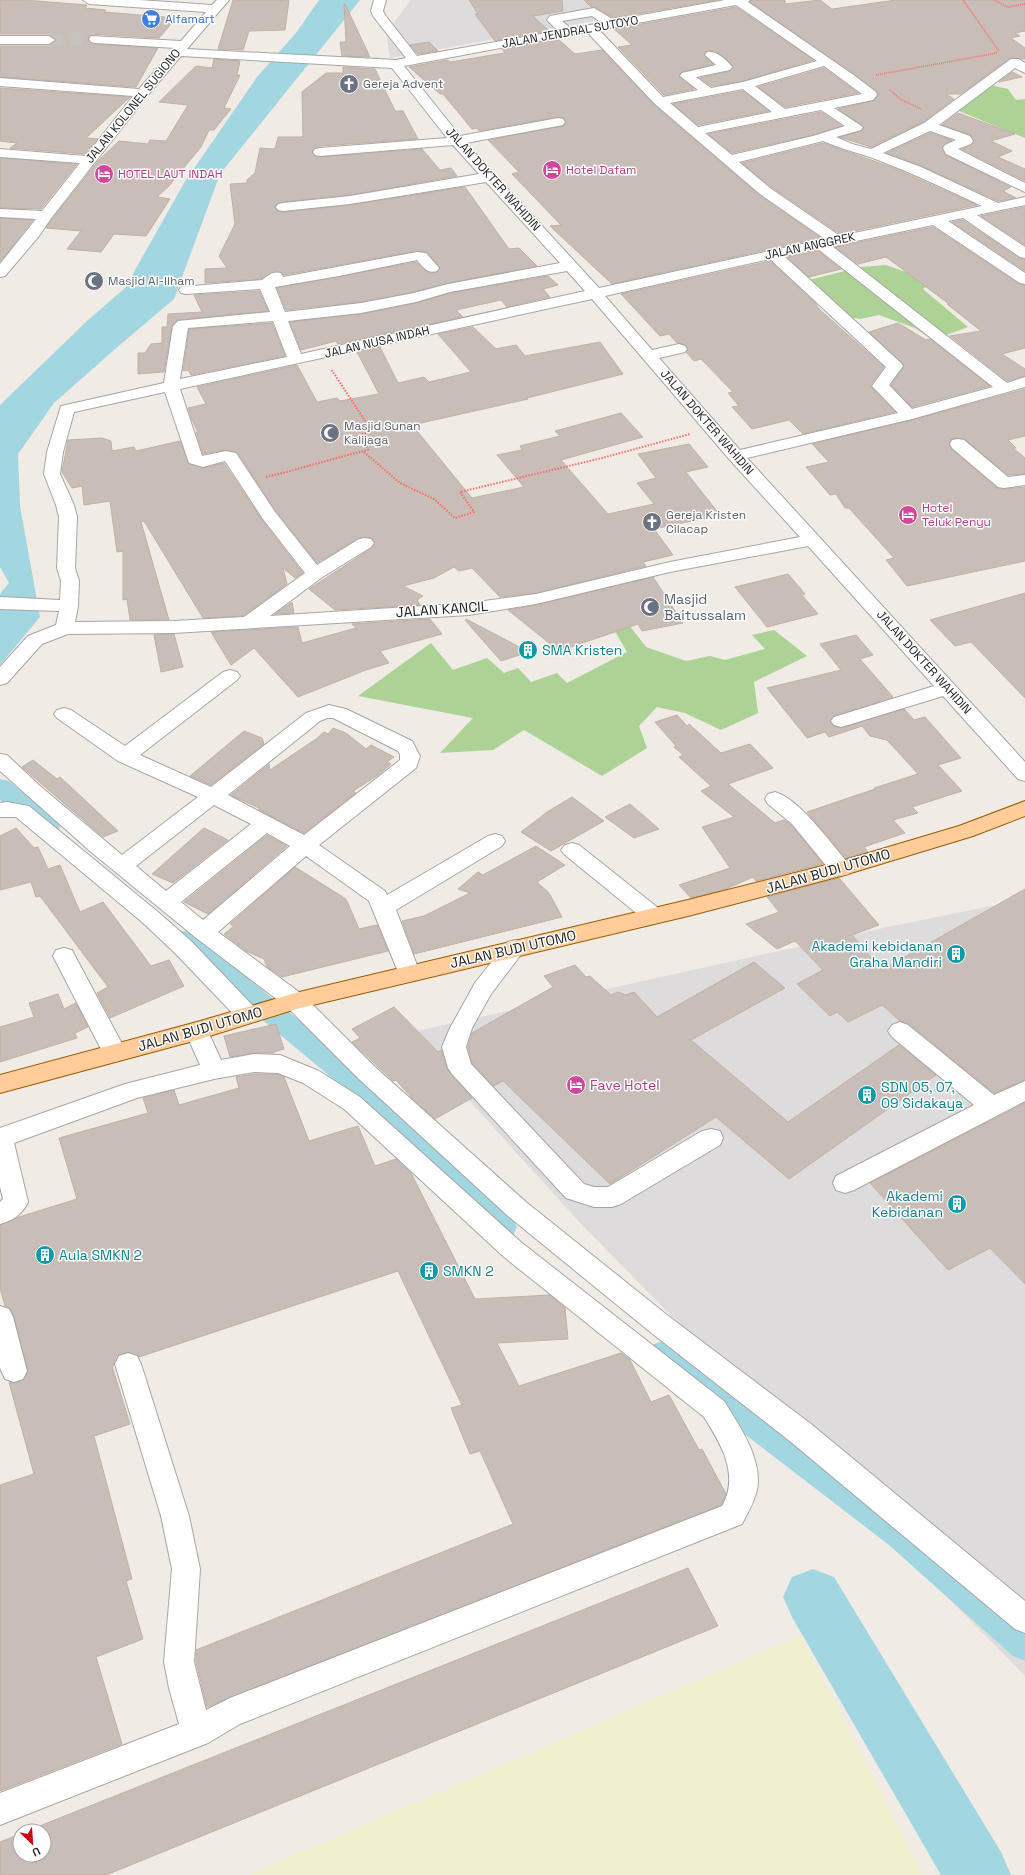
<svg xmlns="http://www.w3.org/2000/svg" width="1025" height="1875" viewBox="0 0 1025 1875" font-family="'Space Grotesk',sans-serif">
<rect width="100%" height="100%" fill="#f0ebe4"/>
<path fill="#dddbdb" d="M411,0H710L390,58L386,33Z
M1025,899V1676L582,1225L446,1075L403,1034L888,927Z"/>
<path fill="#f0f0ce" d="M800,1635L923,1875H248L800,1636Z"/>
<path fill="#acd296" d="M986,84L1008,89L1016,100L1025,99V138L959,111Z
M886,265L933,282L923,289L968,327L933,340L915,328L879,315L860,319L838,315L805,281L861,267Z
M619,612L646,647L686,661L710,656L725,660L765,649L752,635L774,630L807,656L754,682L758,713L721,730L685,713L657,707L639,726L647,748L602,776L524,730L493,750L440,753L473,718L358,696L431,643L453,670L487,658L504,673L518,668L531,682L557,673L567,683L627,652L606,616Z"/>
<path fill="#a2d6e0" d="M319,0H360L220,174L174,299L114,350L54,403L18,454L20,506L40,617L0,665V594L9,583L0,567V405L87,321L125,288L184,183L257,77L296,33Z"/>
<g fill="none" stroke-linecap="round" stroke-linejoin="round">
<path fill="#a2d6e0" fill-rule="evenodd" d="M0,779L9,781L57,821L60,827L57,833L48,835L39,833L0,800Z
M184,931L193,933L352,1064L513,1219L517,1227L513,1235L502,1239L491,1235L332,1078L175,947L171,940L175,933Z
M663,1341L674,1345L913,1523L1025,1621V1661L1013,1656L889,1545L652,1363L647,1354L652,1345Z"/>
<path fill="#a2d6e0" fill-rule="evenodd" d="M813,1569L834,1577L1001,1852L1011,1875H941L792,1617L783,1597L792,1577Z"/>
</g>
<path fill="#c8bdb7" stroke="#c3b0a5" d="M0,0H24L87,5L85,8L106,10L104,12L176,18L159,38L91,34L88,38L90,43L95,44L158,48L136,87L0,77V46H49L56,40L49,34H0Z
M233,0H289L285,30L249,31L243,50L218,49Z
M469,0H562L563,11L533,16L549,31L495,41L475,14H478Z
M584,0H717L614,18L595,7H591Z
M752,0H785V4L820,0L832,9L896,0H1025V31L1015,33L1020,36L1011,38L1025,48V59L1010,58L961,94H946L954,99L923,122L871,147L840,137L861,131L864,127L838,109L873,101L878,96L877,91L750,2Z
M344,4H345L370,57L342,56L340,42H346Z
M736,7L814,60L743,81L711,86L700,78L730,71L734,67L722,55L715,51L707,50L704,55L713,64L682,72L679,75L694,89L664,95L618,47L632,45L614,29Z
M558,39L575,54L602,50L654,105L759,195L821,238L612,284L550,226L561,225L512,174L519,172L488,140L563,126L566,123L564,118L558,117L479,131L477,128L472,129L443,94H440L409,67L447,60L450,62L505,53L502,49Z
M429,42L438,51L418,54L410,45Z
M214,59L240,61L237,75H240L224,108L231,109L214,130H209L201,147L168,187L157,197L170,199L146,236L114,234L101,252L67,249L81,231L46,228L53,218L98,161L119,141L148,144L150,140L166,141L188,105L159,102L196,66L212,68Z
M343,67L375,69L395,111H403L418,139L320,146L315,148L312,151L314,156L320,157L422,149L440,170L451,168L457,176L350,195L283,202L278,203L275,206L277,211L283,212L350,205L465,187L509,249L519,248L537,266L448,283L414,292L361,302L286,310L277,288L416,262L425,270L430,273L437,272L440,268L427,252L417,251L284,275L281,272L276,271L261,279L205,283V269L227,268L219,256L235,224L230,184L247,183V180L255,173L260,148L275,149L278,137H303L302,92L326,73H343Z
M824,68L858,93L785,107L758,87Z
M1012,72L1022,77L999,82Z
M0,88L130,97L86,138L98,139L85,154L10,148L17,143L0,141Z
M743,91L769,111L698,125L673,104Z
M821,112L842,126L813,135L732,153L708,134Z
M958,113L1015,134L991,141L1012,151L998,157L1025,169V181L962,149L972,145L974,140L971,135L942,125Z
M930,133L952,140L944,144L942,147L945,155L1011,187L1003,191L1016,198L998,201L922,166L887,153Z
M823,143L891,167L977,205L840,234L771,187L742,163Z
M0,158L77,164L41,209L0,208Z
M1025,207V245L981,216Z
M0,218L33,220L0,262Z
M963,220L1019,258L1025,259V271L952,222Z
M933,227L1019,284L1025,285V348L1002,354L1025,369V376L1007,381L950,336L981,331L947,304H949L886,257L858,264L835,247Z
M818,251L841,269L809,277L787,257Z
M770,261L815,303L819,309L884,367L870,386L895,412L803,434L789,420L752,429L732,407L739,406L728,393L733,392L701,359L694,361L686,352L688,348L686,345L677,343L669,334L660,336L621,294Z
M548,276L558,285L543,289L550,297L507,307L501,300L456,310L463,317L338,344L336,341L301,350L290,322L361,314L416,303L450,293Z
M259,291L268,311L177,320L172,326L164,372L138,374V353H145L151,344L162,343V327H167L168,314L202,312L194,295Z
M272,323L285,356L191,375L188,370L183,371L189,329Z
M898,323L926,340L930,339L990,386L912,407L891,385L904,365L869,332Z
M473,327L496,349L516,345L525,356L600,342L623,374L527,398L528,399L412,425L472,498L524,487L497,455L522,450L520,446L560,436L555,431L621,413L643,437L561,460L608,514L654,504L637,483L656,478L638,454L689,444L708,467L686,472L720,515L654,529L673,555L643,562L646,566L536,593L500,597L472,568L459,571L454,567L434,578L403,586L423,596L417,600L420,605L335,610L309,589L372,548L375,542L371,538H359L317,563L276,511L237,452L226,450L203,454L196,432H198L192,420L188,408L206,404L197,387L297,365L317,402L337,398L340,401L379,394L357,352L380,347L398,383L424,377L429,382L471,372L438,334Z
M1025,389V436L1008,440L1016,448H1013L1025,458V474L1008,475L964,439H952L949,443L951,449L997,488L1004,489L1025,487V561L907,586L886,560L894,558L849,508H845L836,494L830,495L806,467L829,462L812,444L912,420Z
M102,438L111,441L112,451L134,447L136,451L180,441L189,464L203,468L224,463L262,520L303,573L295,578L283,568L287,584L243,616L203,618L144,521L141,522L169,620H130L127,599L123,600V551L117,552L110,501L84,505L82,486L72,488L62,472L68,440Z
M788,574L805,594L802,595L818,614L767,627L735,587Z
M653,577L683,623L642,631L638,624L559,651L508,610L536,605Z
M1025,593V698L971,642L955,646L930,620Z
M292,602L294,613L275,614Z
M430,619L442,634L380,651L389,663L366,670L298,697L254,648L231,665L211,632L298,627L302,643L356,628L352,624Z
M466,619L529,652L501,661L465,620Z
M174,634L183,667L161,672L154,635Z
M856,635L873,655L860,659L893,697L834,716L830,722L834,726L841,728L904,709L914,720L925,717L961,758L938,765L962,791L912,807L918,813L893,820L905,833L864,847L868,852L846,858L807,812L875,789L874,788L918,774L887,740L870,736L862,726L829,737L825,732L807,738L767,688L841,670L820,644Z
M677,715L687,726L689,724L721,753L750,744L773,768L728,784L775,823L784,820L791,825L823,864L756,881L753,877L726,889L691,898L679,885L730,868L702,827L734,817L701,791L711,786L679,757L683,755L674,747L676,746L655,722Z
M333,728L346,733L366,749L371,745L394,757L387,762L391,764L378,775L353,791L356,793L304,833L259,810V808L231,795L269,764L270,770L316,739L324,732L328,734Z
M244,731L262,738L264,744L211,785L190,776Z
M33,760L57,779L60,777L118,831L103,837L22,767Z
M572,797L604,821L551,851L521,832L547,812Z
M630,804L659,829L634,838L605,817Z
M16,828L34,848L38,847L48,869L60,865L80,912L103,902L151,966L169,960L184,986L110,1018L97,993L108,987L40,896L36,897L31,882L0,890V836Z
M204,828L228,840L173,883L152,874Z
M267,835L287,846L208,914L184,902Z
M536,846L565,865L537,882L549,893L562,917L414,954L402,921L424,916L470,893L458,889L478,872L483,875Z
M295,867L346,899L359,929L377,925L388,951L282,977L267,967L264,959L246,951L224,934L234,926L230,924Z
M839,878L879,925L852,935L882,970L1025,889V1080L994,1093L909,1024L900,1021L882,1005L848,1022L837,1012L830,1016L797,984L823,970L795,941L777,949L746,924L779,912L767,897Z
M754,962L785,988L691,1040L788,1122L899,1045L936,1075L789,1179L716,1117L610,1184L503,1081L494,1086L472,1063L468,1047L472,1033L553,987L544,976L575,965L586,977L590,976L611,995L618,992L626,995L634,992L657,1017Z
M58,994L64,1009L76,1003L88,1027L75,1033L77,1038L0,1062V1027L34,1017L29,1003Z
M394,1007L438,1052L441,1050L447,1069L472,1098L435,1119L412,1098L396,1080L393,1081L352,1042L360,1038L352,1029Z
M276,1024L284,1049L274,1052V1053H254L230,1057L224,1036Z
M254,1074H278L284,1077L309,1141L358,1126L375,1166L396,1159L411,1173L475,1299L550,1295L565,1308L568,1339L497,1343L519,1386L621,1353L630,1360L651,1402L669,1395L699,1450L702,1449L726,1494L721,1505L207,1707L196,1662V1650L513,1524L480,1451L470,1454L451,1408L462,1405L398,1271L139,1357L128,1352L119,1355L114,1365L112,1366L130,1424L94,1436L132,1579L126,1581L143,1639L96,1657L122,1744L0,1791V1485L34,1474L9,1382L14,1383L23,1380L28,1371L14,1317L10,1308L5,1306L0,1288V1225L19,1217L77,1199L59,1138L148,1113L143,1098L174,1090L179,1105L239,1088L236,1077Z
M1025,1103V1284L990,1248L948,1270L870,1183Z
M688,1568L718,1626L106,1875H0V1842L20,1834V1855H44V1831H27Z"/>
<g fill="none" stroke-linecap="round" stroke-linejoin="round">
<path stroke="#c6c2bd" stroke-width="14" stroke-dasharray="14 6" stroke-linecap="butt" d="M49,40L95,39"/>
<defs>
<path id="minor" d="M83,0H139L212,5L217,0H229L187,49L396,60L406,58L373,16L371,11L374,0H386L383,11L385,15L417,56L558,31L547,20L550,16L594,8L614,20L725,0H750L748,2L855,76L876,92L877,95L873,100L834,108L863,127L861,130L836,137L852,144L871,149L924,123L1011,59H1019L1025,63V73L1015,68L939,125L970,136L973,141L971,144L958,149L1025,183V192L946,154L943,148L945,145L956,140L930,131L883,153L921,167L998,203L1025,197V205L977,215L1025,247V258L1020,257L963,218L948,221L1025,273V284L1020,283L933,225L832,246L1007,383L1025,377V387L912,419L747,458L1025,762V781L1018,779L943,696L848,725L841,727L834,725L831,721L834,717L934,686L808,546L670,572L536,604L469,615L174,633L68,634L42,644L7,683L0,685V667L28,636L56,625L59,611L0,609V597L60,600L61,581L57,568L59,517L56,505L44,474L47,452L61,406L164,383L173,326L178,321L270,312L260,289L186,294L181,293L179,290L181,287L262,280C269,275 273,271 281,273L283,277L417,252L426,253L439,268L437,271C427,274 423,267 417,260L339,276L275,287L285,312L361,303L414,293L448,284L560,263L486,182L350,204L283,211L278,210L276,207L278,204L283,203L350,196L479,174L453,145L320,156L315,155L313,152L315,149L320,148L447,138L392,68L181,56L147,96L52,217L39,236L5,276L0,277V264L36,219L0,217V209L42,211L80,163L0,157V149L86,156L133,96L0,86V78L139,89L175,48L95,43L91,42L89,39L91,36L181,41L206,12L89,4ZM736,5L817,61L743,82L711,88L696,77L730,70L732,67C727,60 716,50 707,52L705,55L716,65L682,73L680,76L698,90L663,97L599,30ZM592,16L602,23L570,28L562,21ZM587,32L655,104L760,194L825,239L599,288L466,143L563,125L565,122L563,119L558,118L460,136L404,66ZM824,66L862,94L785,109L755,86ZM743,89L772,112L698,127L670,103ZM821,110L845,126L813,136L732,155L705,133ZM823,141C841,149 860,153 878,160C914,174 948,190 982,206L840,236L770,188L739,162ZM818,249L993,387L912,409L889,385L903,366L901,363L784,256ZM770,259L886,367L872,386L898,413L740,450L659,358L685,352L687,349L685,346L679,344L652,350L605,296ZM567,271L585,291L301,354L288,321L361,313L416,302L450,292ZM592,299L730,460L800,537L670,562L536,594L469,603L270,616L321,578L371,547L374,543L371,539L365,538L359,539L317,565L275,512L236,453L226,451L202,456L180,389ZM273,321L287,357L180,379L188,328ZM165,392L189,463L203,467L225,461L263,519L305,573L244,617L174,621L75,622L78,606L79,581L75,568L77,517L74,505L60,474L63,452L74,412Z
M0,36H49L55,40L49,44H0Z
M958,439L964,440L1008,477L1025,475V485L1004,488L998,487L952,448L950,444L952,440Z
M230,670L237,672L240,676L237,680L140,755L211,787L306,713L329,705L346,709L412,741L420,756L416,768L319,845L385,891L387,895L488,836L495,834L502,836L505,841L502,846L396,910L420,973L417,979L409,981L401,979L369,901L306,856L218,932L303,995L375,1067L526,1202L667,1315L811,1424L1025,1601V1633L1015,1629L791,1442L649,1331L508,1216L359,1079L287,1007L195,937L91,852L0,771V754L7,755L40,786L122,855L198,797L118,761L57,718L54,714L57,710L64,708L71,710L125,746L223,672ZM327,718H333L398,751L400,754V760L304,835L228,795L320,721ZM214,805L251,824L166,891L136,866ZM267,833L290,846L203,920L181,902Z
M775,792C800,799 831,844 849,864L852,869L849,874L841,876L833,874L792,824L768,804L765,799L768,794Z
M7,802L29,806L158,912L191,941L256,1009L259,1015L256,1021L248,1023L240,1021L175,953L142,922L16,817H0V803Z
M572,843L579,845L662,911L665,916L662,921L654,924L646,921L565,855L561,850L565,845Z
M515,940L523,942L526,948L491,994L472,1028L466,1047L471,1064L584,1184L594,1187H608L702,1131L711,1129L720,1131L723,1138L720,1145L621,1204L612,1207H594L566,1198L452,1074L448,1068L442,1047L450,1028L475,983L507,942Z
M64,948L72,950L75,956L127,1053L123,1059L115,1062L107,1059L103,1053L53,956L56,950Z
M197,1022L205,1025L221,1060L254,1054L280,1055L319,1071L360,1097L522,1243L724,1401C739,1425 763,1459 757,1490C754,1502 748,1513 742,1524L240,1724L208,1743L0,1825V1793L179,1724L169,1688L164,1662L172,1569L161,1516L115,1364L119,1356L128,1353L137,1356L141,1364L189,1516L200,1569L194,1662L206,1710L230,1698L722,1506C740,1475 721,1444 704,1417L504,1257L344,1109L303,1083L278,1073L254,1072L214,1079L137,1098L14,1143L28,1202C22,1215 13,1220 0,1224V1202L3,1199L0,1187V1128L125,1084L200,1065L185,1031L189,1025Z
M900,1022L908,1025L994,1095L1025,1081V1101L854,1190L845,1193L836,1190L833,1183L836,1176L974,1105L892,1037L888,1031L892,1025Z
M0,1306L9,1309L13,1317L27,1371L23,1379L14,1382L5,1379L0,1368Z"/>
<path id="major" d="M1025,801V816L973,836L841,876L688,916L296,1009L197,1040L0,1093V1075L197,1022L295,993L688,900L838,862L959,826Z"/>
</defs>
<use href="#minor" stroke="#a6a6a6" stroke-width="2"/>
<use href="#major" stroke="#995c00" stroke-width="2"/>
<path stroke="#ff6b66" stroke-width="1.5" stroke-dasharray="1 1" stroke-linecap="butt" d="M963,0L999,51
M994,0L1008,7L1025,4
M876,75L997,53
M890,90L900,99L921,109"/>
<path stroke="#ff6b66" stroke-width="2" stroke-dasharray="1.5 1.5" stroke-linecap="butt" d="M364,452L400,483L434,499L455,518L474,512L460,492L602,458L690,434
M266,477C300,469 334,458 368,450L361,435L370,432L371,430L331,369"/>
<use href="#minor" fill="#fff" fill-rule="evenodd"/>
<use href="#major" fill="#ffcc9a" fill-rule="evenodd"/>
</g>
<defs>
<symbol id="supermarket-disc" viewBox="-11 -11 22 22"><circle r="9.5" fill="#3f7fe0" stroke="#fff"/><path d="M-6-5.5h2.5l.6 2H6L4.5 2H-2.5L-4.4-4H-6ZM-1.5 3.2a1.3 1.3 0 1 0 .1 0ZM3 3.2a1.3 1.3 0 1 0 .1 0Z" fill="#fff"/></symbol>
<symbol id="church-disc" viewBox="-11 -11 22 22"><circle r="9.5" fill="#6b7280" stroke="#fff"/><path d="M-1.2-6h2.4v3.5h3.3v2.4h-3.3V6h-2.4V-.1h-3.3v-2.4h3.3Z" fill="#fff"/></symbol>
<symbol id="hotel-disc" viewBox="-11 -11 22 22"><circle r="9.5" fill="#d1479c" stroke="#fff"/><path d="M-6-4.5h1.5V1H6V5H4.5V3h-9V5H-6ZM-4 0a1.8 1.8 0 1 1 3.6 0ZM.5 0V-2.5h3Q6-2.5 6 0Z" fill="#fff"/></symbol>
<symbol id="mosque-disc" viewBox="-11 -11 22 22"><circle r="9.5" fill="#6b7280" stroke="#fff"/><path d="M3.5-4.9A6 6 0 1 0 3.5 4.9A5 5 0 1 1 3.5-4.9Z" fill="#fff"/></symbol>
<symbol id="building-disc" viewBox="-11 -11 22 22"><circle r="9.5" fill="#0f9aa8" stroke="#fff"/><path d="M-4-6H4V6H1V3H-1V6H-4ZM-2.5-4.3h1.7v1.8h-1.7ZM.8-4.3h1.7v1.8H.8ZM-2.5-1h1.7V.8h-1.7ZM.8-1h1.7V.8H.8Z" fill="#fff"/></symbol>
</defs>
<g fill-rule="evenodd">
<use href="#supermarket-disc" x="140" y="8" width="22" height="22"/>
<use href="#church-disc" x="338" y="73" width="22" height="22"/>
<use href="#hotel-disc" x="541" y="159" width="22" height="22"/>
<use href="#hotel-disc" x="93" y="163" width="22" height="22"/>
<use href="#mosque-disc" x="83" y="270" width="22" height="22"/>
<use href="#mosque-disc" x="319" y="422" width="22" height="22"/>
<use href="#hotel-disc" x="897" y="504" width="22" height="22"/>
<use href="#church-disc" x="641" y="511" width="22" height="22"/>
<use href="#mosque-disc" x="639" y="596" width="22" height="22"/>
<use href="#building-disc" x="517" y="639" width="22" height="22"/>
<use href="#building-disc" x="945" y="943" width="22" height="22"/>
<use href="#hotel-disc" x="565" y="1074" width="22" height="22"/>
<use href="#building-disc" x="856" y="1084" width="22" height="22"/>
<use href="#building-disc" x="946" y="1193" width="22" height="22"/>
<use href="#building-disc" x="34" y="1244" width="22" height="22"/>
<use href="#building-disc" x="418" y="1260" width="22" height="22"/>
</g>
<g text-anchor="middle" stroke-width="3" stroke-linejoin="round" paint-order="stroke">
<g font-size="12" fill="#366cbe" stroke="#fff" text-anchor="start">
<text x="165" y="23">Alfamart</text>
</g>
<g font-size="12" fill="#1f1f1f" stroke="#fff">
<text transform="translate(570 32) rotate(-10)" y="4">JALAN JENDRAL SUTOYO</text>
<text transform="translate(133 106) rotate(-51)" y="4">JALAN KOLONEL SUGIONO</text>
<text transform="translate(493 179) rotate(48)" y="4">JALAN DOKTER WAHIDIN</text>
<text transform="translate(810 246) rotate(-12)" y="4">JALAN ANGGREK</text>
<text transform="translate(377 342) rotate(-13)" y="4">JALAN NUSA INDAH</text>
<text transform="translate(707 422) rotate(49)" y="4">JALAN DOKTER WAHIDIN</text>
<text transform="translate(924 662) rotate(48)" y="4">JALAN DOKTER WAHIDIN</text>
</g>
<g font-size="12" fill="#5b616d" stroke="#fff" text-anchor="start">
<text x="363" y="88">Gereja Advent</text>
<text x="108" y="285">Masjid Al-Ilham</text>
<text x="344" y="430">Masjid Sunan<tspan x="344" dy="14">Kalijaga</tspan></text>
<text x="666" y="519">Gereja Kristen<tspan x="666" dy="14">Cilacap</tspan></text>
</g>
<g font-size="12" fill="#b23c85" stroke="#fff" text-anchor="start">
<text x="566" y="174">Hotel Dafam</text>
<text x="118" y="178">HOTEL LAUT INDAH</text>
<text x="922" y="512">Hotel<tspan x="922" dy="14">Teluk Penyu</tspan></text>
</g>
<g font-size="14" fill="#5b616d" stroke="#fff" text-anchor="start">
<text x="664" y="604">Masjid<tspan x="664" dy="16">Baitussalam</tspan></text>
</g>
<g font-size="14" fill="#1f1f1f" stroke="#fff">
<text transform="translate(442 609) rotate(-4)" y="5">JALAN KANCIL</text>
<text transform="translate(828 871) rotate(-16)" y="5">JALAN BUDI UTOMO</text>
<text transform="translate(513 949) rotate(-13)" y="5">JALAN BUDI UTOMO</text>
<text transform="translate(200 1029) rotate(-16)" y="5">JALAN BUDI UTOMO</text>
</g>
<g font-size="14" fill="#0d838f" stroke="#fff" text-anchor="start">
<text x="542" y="655">SMA Kristen</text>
<text x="942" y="951" text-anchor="end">Akademi kebidanan<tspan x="942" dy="16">Graha Mandiri</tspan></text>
<text x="881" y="1092">SDN 05, 07,<tspan x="881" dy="16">09 Sidakaya</tspan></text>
<text x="943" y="1201" text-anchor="end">Akademi<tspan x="943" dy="16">Kebidanan</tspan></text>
<text x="59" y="1260">Aula SMKN 2</text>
<text x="443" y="1276">SMKN 2</text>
</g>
<g font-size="14" fill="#b23c85" stroke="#fff" text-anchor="start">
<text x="590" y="1090">Fave Hotel</text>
</g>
</g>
<g transform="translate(32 1843) rotate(155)"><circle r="19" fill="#ffffff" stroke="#a5a5a5"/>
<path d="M0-3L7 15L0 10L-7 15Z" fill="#cd000e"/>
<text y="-6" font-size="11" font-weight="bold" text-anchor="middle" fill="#1f1f1f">U</text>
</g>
</svg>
